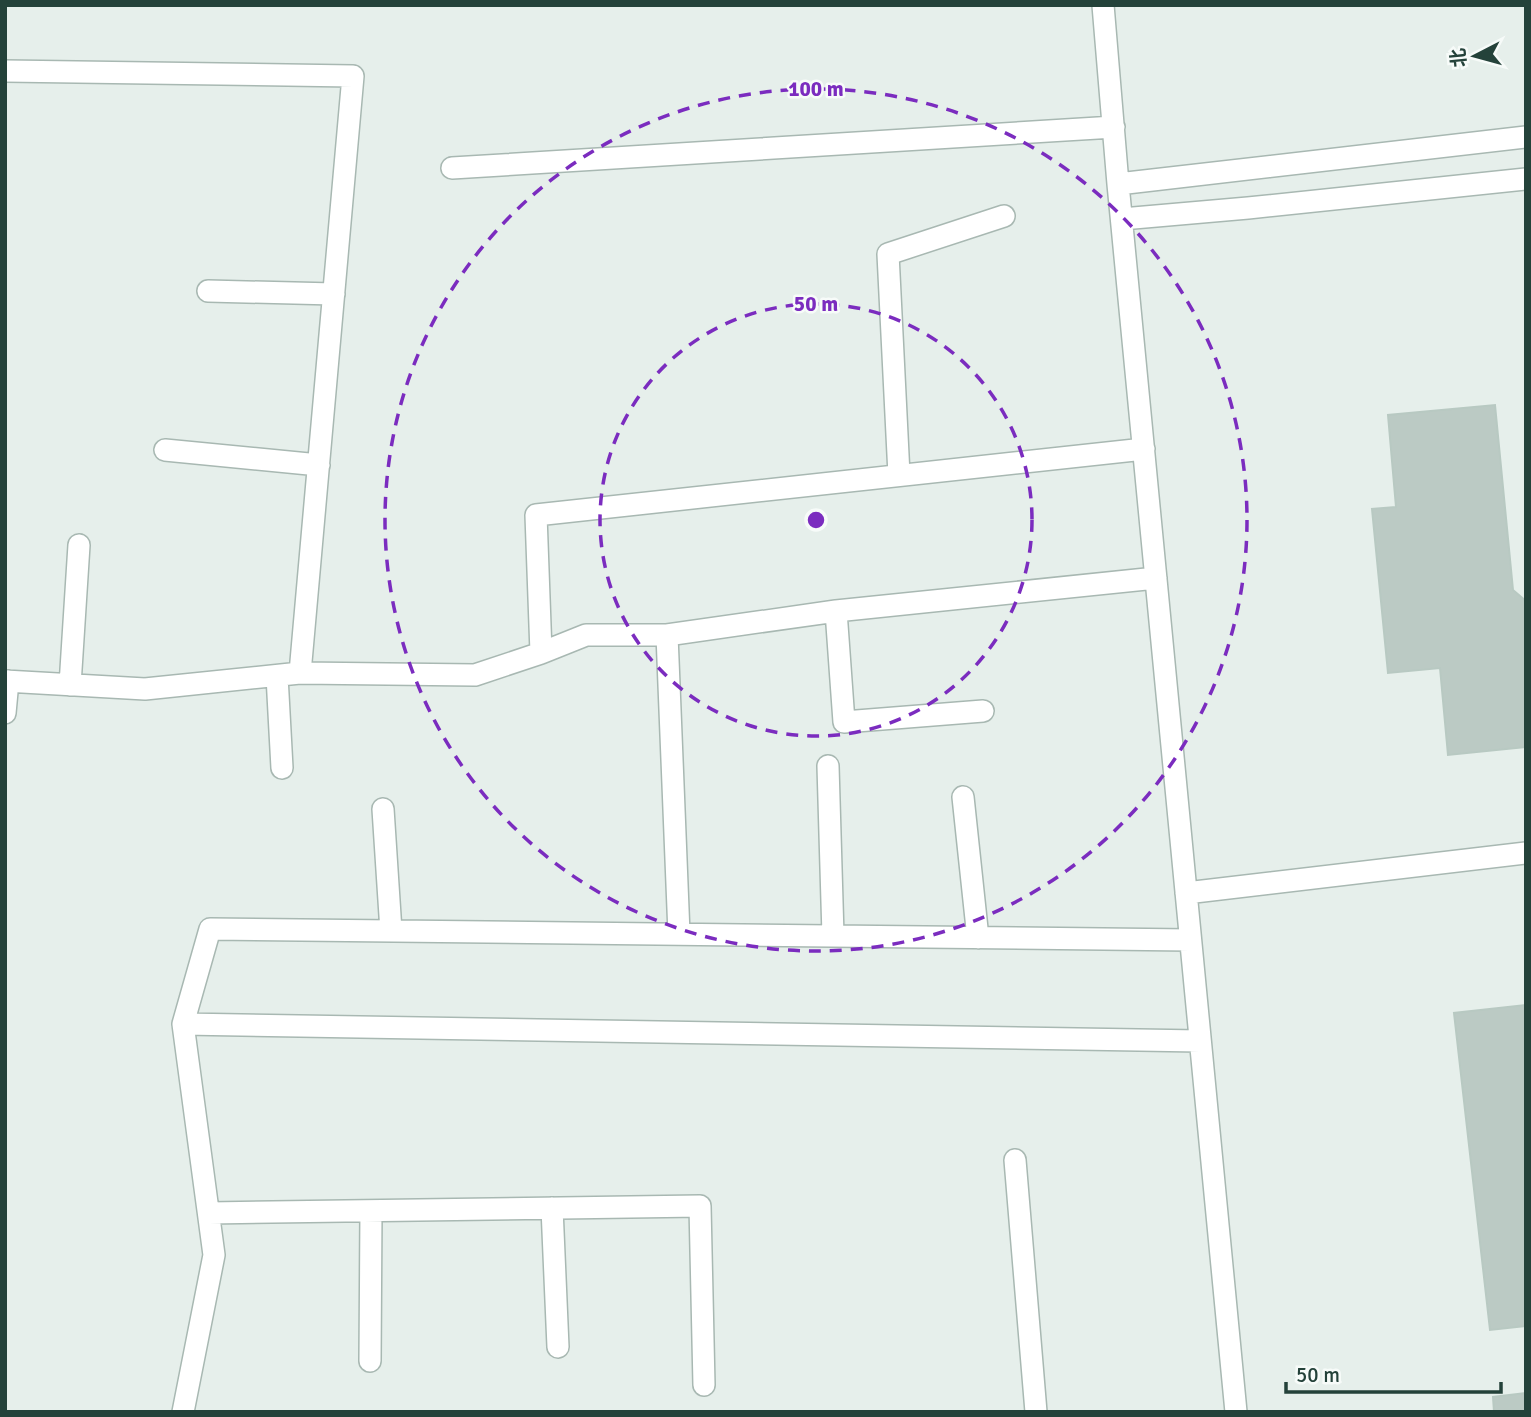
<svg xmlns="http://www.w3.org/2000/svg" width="1531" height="1417" viewBox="0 0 1531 1417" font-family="Signika,'Noto Sans SC',sans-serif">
<rect width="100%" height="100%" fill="#e6efeb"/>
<path fill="#bbcac4" stroke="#b8c9c2" stroke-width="2" d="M1495,405L1513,590L1526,601V747L1448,755L1440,668L1388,673L1372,509L1396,507L1388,415Z
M1526,1005V1326L1490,1330L1454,1013Z
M1526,1393V1412H1494L1493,1397Z"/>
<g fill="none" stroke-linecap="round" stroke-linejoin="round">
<defs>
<path id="minor" d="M1103,5L1118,184L1236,1412
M5,71L353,76L300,673L475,675L541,653
M452,168L1114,127
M1118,184L1526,137
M1122,219L1248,208L1526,179
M208,291L334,294
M165,450L319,465
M899,475L888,254L1004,216
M667,635H586L541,653L536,515L1144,449
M277,676L282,768
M5,681L145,689L300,673
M70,685L79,545
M983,711L844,722L836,611L1156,578
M5,713L8,681
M828,766L833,936
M963,797L978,938
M383,809L391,931
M1186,893L1526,853
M679,934L667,635L836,611
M183,1024L1200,1041
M1015,1160L1036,1412
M552,1208L558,1347
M209,1213L700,1206L704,1385
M370,1361L371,1211
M183,1412L214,1255L183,1024L210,929L1190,940"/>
</defs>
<use href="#minor" stroke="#a8b8b2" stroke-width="24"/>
<use href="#minor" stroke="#fff" stroke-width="21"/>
</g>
<g fill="none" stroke="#7b2cbf" stroke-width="3.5" stroke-dasharray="12 9">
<circle cx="816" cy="520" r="216"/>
<circle cx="816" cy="520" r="431"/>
</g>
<circle cx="816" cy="520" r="10" fill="#7b2cbf" stroke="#f7fbf9" stroke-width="3.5"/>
<g font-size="21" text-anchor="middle" font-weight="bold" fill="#7b2cbf" stroke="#f7fbf9" stroke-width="5" stroke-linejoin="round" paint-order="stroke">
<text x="816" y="96">100 m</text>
<text x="816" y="311">50 m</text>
</g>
<rect width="1531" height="1417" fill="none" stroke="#24423a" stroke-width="14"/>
<g transform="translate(1475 56) rotate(264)" stroke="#f7fbf9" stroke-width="5" paint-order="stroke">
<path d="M0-5L12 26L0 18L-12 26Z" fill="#24423a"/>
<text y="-10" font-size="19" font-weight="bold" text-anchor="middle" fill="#24423a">北</text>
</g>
<path d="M1286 1382v10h215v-10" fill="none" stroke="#24423a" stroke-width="3.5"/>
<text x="1296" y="1382" font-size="21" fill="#24423a" stroke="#f7fbf9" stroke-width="5" paint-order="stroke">50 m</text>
</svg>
